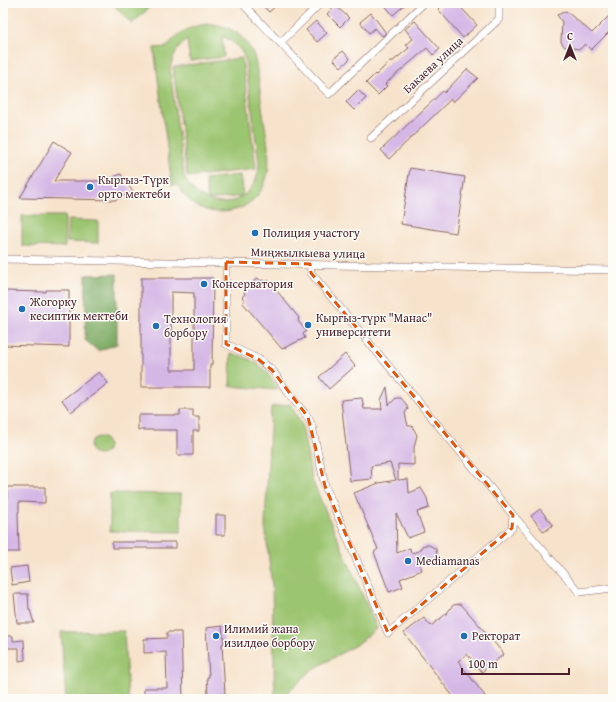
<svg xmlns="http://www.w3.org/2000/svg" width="616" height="702" viewBox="0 0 616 702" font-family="'Gentium Book Plus',serif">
<rect width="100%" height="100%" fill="#fdfcf7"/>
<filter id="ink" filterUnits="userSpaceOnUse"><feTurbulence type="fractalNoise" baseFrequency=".025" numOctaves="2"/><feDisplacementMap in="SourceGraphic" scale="8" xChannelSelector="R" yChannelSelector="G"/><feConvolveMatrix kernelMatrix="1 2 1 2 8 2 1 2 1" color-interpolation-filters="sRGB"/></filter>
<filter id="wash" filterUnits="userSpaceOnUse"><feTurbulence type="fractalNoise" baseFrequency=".012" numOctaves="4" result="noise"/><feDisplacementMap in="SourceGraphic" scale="16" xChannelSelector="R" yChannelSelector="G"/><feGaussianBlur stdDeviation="0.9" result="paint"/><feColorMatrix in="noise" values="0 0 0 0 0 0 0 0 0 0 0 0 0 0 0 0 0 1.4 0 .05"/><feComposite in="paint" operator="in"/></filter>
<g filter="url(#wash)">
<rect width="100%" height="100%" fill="#f7e3cc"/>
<path fill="#9cc571" stroke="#73724e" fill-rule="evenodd" d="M112,3H154L132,24Z
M213,24C233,27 246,37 254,56C259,74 260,94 263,113C267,143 279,182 249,203C240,210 229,212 218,212C199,211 185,200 177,184L172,185L154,48L167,47C178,31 194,24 213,24ZM222,36C233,41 241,48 245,59L259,163C259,177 254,187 243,196L240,175L205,179L208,200L242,196C222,212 194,198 184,177L170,70C172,58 177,47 187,40L190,61L224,57Z
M242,58L256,169L187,177L173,67Z
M22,216H65V247L22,246Z
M68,220L98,221V243L67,242Z
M231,353C258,361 265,366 278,390L230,386Z
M290,404L302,425L312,480L377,628L359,643L312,670L280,699H275L272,585L265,526L271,407Z
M90 446a9 9 0 1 1 18 0a9 9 0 1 1-18 0Z
M110,493L181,494V532L110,531Z
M124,631L128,699H66L61,632Z"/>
<path fill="#7daa63" stroke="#646447" d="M117,274V344L98,351L85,340L86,275Z"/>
<g id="blocks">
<path fill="#d5b7e6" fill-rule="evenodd" d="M260,3H279L269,12Z
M383,3H407L393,15Z
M445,3H457L477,25L463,38L438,9Z
M335,5L349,18L340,27L327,14Z
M566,11L592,33L613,12V28L591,50L585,44L580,49L565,47L561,42L562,22L557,15Z
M371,13L386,33L382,36L375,28L369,33L360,22Z
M316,21L327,33L317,42L306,30Z
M415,21L440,49L433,55L427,48L385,84L387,86L378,95L366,83L375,74L376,75L391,60L392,62L409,48L406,45L413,39L405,29Z
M343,51L350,59L341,67L333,59Z
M467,69L478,78L453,102L451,99L389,159L381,150L443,91L444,93Z
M358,90L366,98L354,110L346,102Z
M54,141L72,152L54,181H104L121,174L133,192L115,200L20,198Z
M410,168L465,177L456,233L401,224Z
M141,278H213L212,365H210V387H141ZM171,292L194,293V370H171Z
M258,278L261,281L263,280L266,283L268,280L299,318L298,321L306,331L303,334L305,338L282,349L242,302L245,300L242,297L245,294L243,290Z
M46,290H69V347L3,345V291L46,292Z
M345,354L355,366L329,389L319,377Z
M99,372L108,383L71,412L62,400Z
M387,387L389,405L396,398H401L406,404L408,409L405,413L408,426H412L417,435L414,447V465L398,464V480L408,479L409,493L421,488L427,498L429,508L417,512L424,532L408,538L396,513L397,553L410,548L411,553L419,551L422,546L425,545H429L436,549L437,557L430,562L418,560L422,570L400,579L403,587L389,592L374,552L378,549L354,493L379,483L396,480L390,463L371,466L372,479L350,481L341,400L362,398L364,409H382L381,400Z
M180,410H193V417H199V431H193V455H177V430H138V415H180Z
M7,487H45V503L19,502V512H18L19,552H5L4,513H7Z
M540,509L553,525L544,532L531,516Z
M216,515H225V535H216Z
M112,542H176V548H112Z
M27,566L29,582L12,585L10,568Z
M14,594H28L29,610H30L34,623H17Z
M461,604L504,654L482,672L467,654L458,661L485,696L480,699H455L404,633L424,618L431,626L447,613L453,605Z
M222,626L224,644H222L225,694L208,695L207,677H209L206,628Z
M167,632H181L183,699H144V688H167L166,652L144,653V639L167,638Z
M3,636H13V641L24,640L25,660L19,661V648H3Z"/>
</g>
</g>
<g filter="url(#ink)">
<use href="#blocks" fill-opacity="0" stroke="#876463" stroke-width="1"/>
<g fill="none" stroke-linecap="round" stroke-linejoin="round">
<defs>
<path id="minor" d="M242,3L329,94L424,3
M280,43L321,3
M371,138L499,19V3
M3,259L613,270
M226,262V344L258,359L272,370L292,398L308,417L312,426L325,486L388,633L512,528L513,515L311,273L310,264
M512,514L579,592L613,588"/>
</defs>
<use href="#minor" stroke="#876463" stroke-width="8"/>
<use href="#minor" stroke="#fff" stroke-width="7"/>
</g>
</g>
<path fill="none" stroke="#e0560e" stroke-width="3" stroke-dasharray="8 5" stroke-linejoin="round" d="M226,262L310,264L311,273L513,515L512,528L388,633L325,486L308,417L272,370L258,359L226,344Z"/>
<g fill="#1f6fb2" stroke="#fdfcf7" stroke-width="1.5">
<circle cx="90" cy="187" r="4"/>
<circle cx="255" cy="233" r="4"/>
<circle cx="204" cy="284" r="4"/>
<circle cx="22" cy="309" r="4"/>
<circle cx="308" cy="325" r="4"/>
<circle cx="156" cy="326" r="4"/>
<circle cx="408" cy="561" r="4"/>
<circle cx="216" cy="636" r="4"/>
<circle cx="464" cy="636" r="4"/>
</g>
<g text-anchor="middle" stroke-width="3" stroke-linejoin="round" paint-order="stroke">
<g font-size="12" fill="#4a1f2b" stroke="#fdfcf7">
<text transform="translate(433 65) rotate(-43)" y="4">Бакаева улица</text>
<text transform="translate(308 253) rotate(1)" y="4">Миңжылкыева улица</text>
</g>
<g font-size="12" fill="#4a1f2b" stroke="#fdfcf7" text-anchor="start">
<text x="98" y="184">Кыргыз-Түрк<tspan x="98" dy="14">орто мектеби</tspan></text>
<text x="263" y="237">Полиция участогу</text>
<text x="212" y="288">Консерватория</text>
<text x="30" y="306">Жогорку<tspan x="30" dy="14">кесиптик мектеби</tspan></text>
<text x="316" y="322">Кыргыз-түрк "Манас"<tspan x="316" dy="14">университети</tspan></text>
<text x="164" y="323">Технология<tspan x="164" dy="14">борбору</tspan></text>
<text x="416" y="565">Mediamanas</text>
<text x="224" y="633">Илимий жана<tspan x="224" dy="14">изилдөө борбору</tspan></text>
<text x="472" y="640">Ректорат</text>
</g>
</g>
<rect width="616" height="702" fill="none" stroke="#fdfcf7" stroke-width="16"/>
<g transform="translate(570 46)" stroke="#fdfcf7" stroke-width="3" paint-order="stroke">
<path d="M0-3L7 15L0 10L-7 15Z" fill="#4a1f2b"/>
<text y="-6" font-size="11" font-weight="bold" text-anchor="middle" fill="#4a1f2b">С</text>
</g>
<path d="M462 668v6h107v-6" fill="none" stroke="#4a1f2b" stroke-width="2"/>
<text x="468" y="668" font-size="12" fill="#4a1f2b" stroke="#fdfcf7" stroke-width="3" paint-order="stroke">100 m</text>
</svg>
